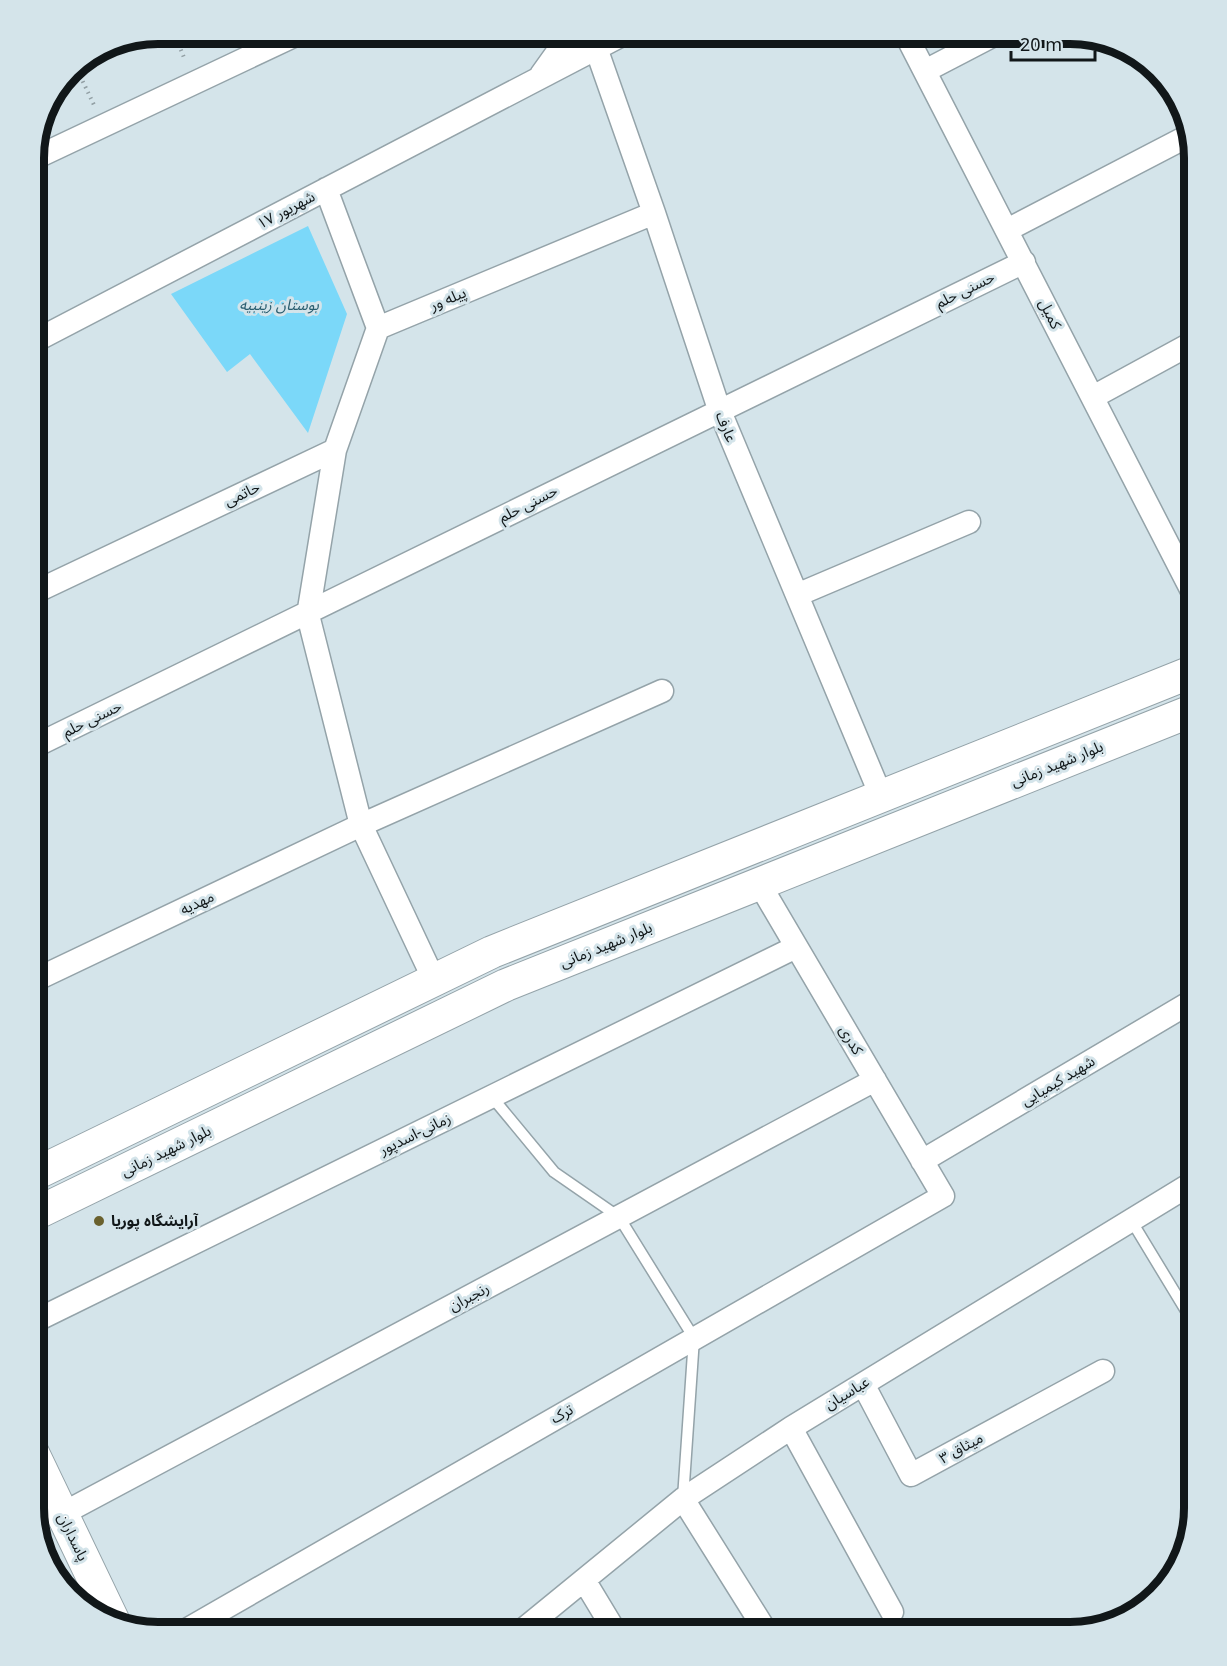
<svg xmlns="http://www.w3.org/2000/svg" width="1227" height="1666" viewBox="0 0 1227 1666" font-family="Georgia,'Noto Sans Arabic',serif">
<rect width="100%" height="100%" fill="#d4e4ea"/>
<path fill="#7bd8f9" d="M308,226L347,314L308,433L250,354L227,372L171,294Z"/>
<g fill="none" stroke-linecap="round" stroke-linejoin="round">
<defs>
<path id="lane" d="M492,1097L554,1172L619,1217L694,1338L683,1498
M1131,1220L1194,1324"/>
<path id="street" d="M905,33L1194,595
M596,48L654,213L719,409L881,796
M925,71L998,33
M541,75L571,33
M33,159L300,33
M326,189L378,328L654,213
M1007,230L1188,136
M33,342L626,33
M1093,397L1194,342
M335,450L308,615L361,825L434,980
M33,593L335,450L378,328
M797,595L969,522
M33,747L1024,262
M33,981L361,825L662,691
M922,1161L1194,1000
M33,1322L796,947
M863,1384L911,1475L1103,1371
M791,1428L892,1612
M683,1499L767,1633
M62,1514L875,1080
M584,1580L616,1633
M181,1633L943,1196L759,883
M519,1633L683,1499L791,1428L1194,1182"/>
<path id="secondary" d="M33,1175L492,952L1194,671
M33,1215L506,985L1194,710
M33,1453L114,1622"/>
</defs>
<use href="#lane" stroke="#94a3a9" stroke-width="13"/>
<use href="#street" stroke="#94a3a9" stroke-width="25"/>
<use href="#secondary" stroke="#94a3a9" stroke-width="34"/>
<path stroke="#929fa4" stroke-width="4" stroke-dasharray="1.5 4.5" stroke-linecap="butt" d="M174,33L185,60
M75,65L94,105"/>
<use href="#lane" stroke="#fff" stroke-width="10"/>
<use href="#street" stroke="#fff" stroke-width="22"/>
<use href="#secondary" stroke="#fff" stroke-width="32"/>
</g>
<circle fill="#6a612e" stroke="#d4e4ea" stroke-width="2" cx="99" cy="1221" r="6"/>
<g text-anchor="middle" stroke-width="6" stroke-linejoin="round" paint-order="stroke">
<g font-size="15" fill="#111719" stroke="#d4e4ea">
<text transform="translate(286 210) rotate(-28)" y="5">۱۷ شهریور</text>
<text transform="translate(965 290) rotate(-26)" y="5">حسنی حلم</text>
<text transform="translate(448 299) rotate(-23)" y="5">پیله ور</text>
<text transform="translate(1050 314) rotate(63)" y="5">کمیل</text>
<text transform="translate(726 427) rotate(68)" y="5">عارف</text>
<text transform="translate(242 494) rotate(-25)" y="5">حاتمی</text>
<text transform="translate(528 504) rotate(-27)" y="5">حسنی حلم</text>
<text transform="translate(92 719) rotate(-26)" y="5">حسنی حلم</text>
<text transform="translate(1057 764) rotate(-22)" y="5">بلوار شهید زمانی</text>
<text transform="translate(197 903) rotate(-25)" y="5">مهدیه</text>
<text transform="translate(606 945) rotate(-22)" y="5">بلوار شهید زمانی</text>
<text transform="translate(851 1040) rotate(59)" y="5">کدری</text>
<text transform="translate(1058 1081) rotate(-31)" y="5">شهید کیمیایی</text>
<text transform="translate(415 1134) rotate(-26)" y="5">زمانی-اسدپور</text>
<text transform="translate(166 1151) rotate(-26)" y="5">بلوار شهید زمانی</text>
<text transform="translate(469 1297) rotate(-28)" y="5">رنجبران</text>
<text transform="translate(847 1393) rotate(-31)" y="5">عباسیان</text>
<text transform="translate(562 1414) rotate(-30)" y="5">ترک</text>
<text transform="translate(961 1448) rotate(-29)" y="5">میثاق ۳</text>
<text transform="translate(73 1537) rotate(64)" y="5">پاسداران</text>
</g>
<g font-size="15" font-style="italic" fill="#295d6f" stroke="#d4e4ea">
<text x="279" y="310">بوستان زینبیه</text>
</g>
<g font-size="15" font-weight="bold" fill="#111719" stroke="#d4e4ea" text-anchor="start">
<text x="111" y="1226">آرایشگاه پوریا</text>
</g>
</g>
<path d="M0 0H1227V1666H0ZM158 44H1070A114 114 0 0 1 1184 158V1508A114 114 0 0 1 1070 1622H158A114 114 0 0 1 44 1508V158A114 114 0 0 1 158 44Z" fill="#d4e4ea" fill-rule="evenodd"/>
<path fill="none" stroke="#111719" stroke-width="8" d="M158 44H1070A114 114 0 0 1 1184 158V1508A114 114 0 0 1 1070 1622H158A114 114 0 0 1 44 1508V158A114 114 0 0 1 158 44Z"/>
<path d="M1011 51v9h84v-9" fill="none" stroke="#111719" stroke-width="3"/>
<text x="1020" y="51" font-size="18" fill="#111719" stroke="#d4e4ea" stroke-width="4.5" paint-order="stroke">20 m</text>
</svg>
